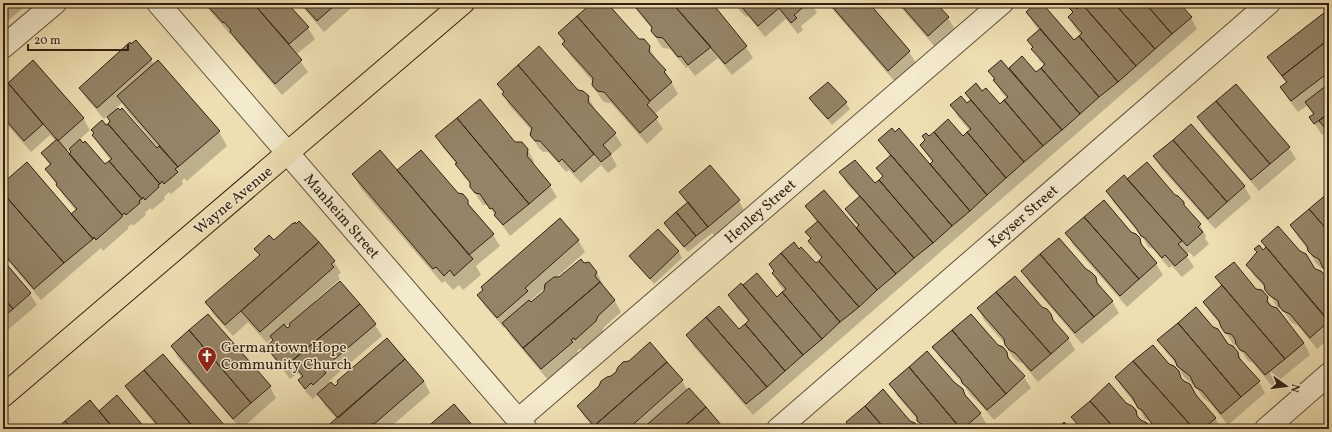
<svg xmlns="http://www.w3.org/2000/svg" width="1332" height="432" viewBox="0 0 1332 432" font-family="Vollkorn,serif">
<rect width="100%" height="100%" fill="#eedfb2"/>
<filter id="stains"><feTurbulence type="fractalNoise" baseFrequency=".005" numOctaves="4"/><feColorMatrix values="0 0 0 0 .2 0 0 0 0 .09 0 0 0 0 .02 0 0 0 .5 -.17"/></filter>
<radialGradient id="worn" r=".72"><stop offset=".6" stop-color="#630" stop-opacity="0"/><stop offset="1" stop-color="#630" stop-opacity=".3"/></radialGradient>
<path fill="#0003" fill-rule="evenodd" d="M3,3H29L3,25Z
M203,3H286L308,28L315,39L296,55L308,72L282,95L238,43L231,33L230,34Z
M299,3H357L324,32Z
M593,3H606L638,40L649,47L656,59V61L665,71L678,94L654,115L663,129L647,144L611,103L604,102L600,97L593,85V82L570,55L559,34Z
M631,3H714L715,8L746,47L753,58L732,75L718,58L695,76L688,67L686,68L670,49L663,48L659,43L652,29Z
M733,3H811L817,13L801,26L803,30L798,34L786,19L765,37L748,16L746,17Z
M827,3H867L909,52L916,63L895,82Z
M897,3H935L948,18L955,29L935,47Z
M1038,3H1041L1074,41L1081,35L1075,28L1069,17L1073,13L1070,8L1077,10L1085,3H1105L1111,10L1118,3H1178L1191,18L1197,29L753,415L694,347L687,335L739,331L749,322L736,307L729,295L743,287L757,275L777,298L785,291L779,285L773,273L774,272L770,264L799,250L816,265L822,259L816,252L809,241L811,240L807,232L817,223L806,206L856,229L859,227L853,221L846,209L860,198L847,184L841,173L875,185L883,178L877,168L890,157L879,140L930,166L933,163L921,145L929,138L963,137L970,131L958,117L952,106L967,105L971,102L966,93L982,92L1000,105L1007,99L1001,92L990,72L1009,69L1022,58L1036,74L1044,66L1039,60L1028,40L1039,31L1034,24L1027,13Z
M1329,11V135L1327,132L1322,135L1311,118L1314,115L1308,105L1298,112L1288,99L1282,88L1287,84L1269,57Z
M539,48L578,91L588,97L595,109L594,111L615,134L622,145L611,155L617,166L608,173L601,165L581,183L569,170L566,172L548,152H543L538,147L531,135L532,131L509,105L503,94H504L498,84Z
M151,59L154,65L219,132L227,146L187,181L184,178L182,181L183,184L171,194L169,192L164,197L165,199L152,210L150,208L145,213L146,215L133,226L132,224L128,227V229L103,251L101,248L41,300L3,255V184L71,215L76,211L64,196L46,169L50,166L42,153L56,141L50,135L31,152L3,120V88L33,61L83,118L90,130L79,140L105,166L111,161L100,146L93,135L94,134L92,130L106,127L111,122L107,116L104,119L87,99L80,88ZM122,103L127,111L158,148L157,150L116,108ZM69,148L72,153L69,155L66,151Z
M828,83L846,103L850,109L832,125L814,105L811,98Z
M1235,85L1289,148L1296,159L1259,191L1205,129L1198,118Z
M3,137L7,144L3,147Z
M436,137L515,143L527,149L534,161L533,165L550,186L557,197L510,236L488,205H483L478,198L471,185L463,176L457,164L443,148Z
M1154,157L1244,186L1251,198L1215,229L1161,168Z
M397,172L457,194L467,201L474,213L493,235L500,246L476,266L481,275L463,290L459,285L453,290L445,281L442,283L362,190L353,175Z
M1127,180L1175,196L1183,203L1188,211L1200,225L1206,236L1205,238L1209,244L1194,257L1189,252L1186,255L1194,267L1182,277L1172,266L1169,268L1153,249L1148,247L1143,238L1114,203L1107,191Z
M680,192L739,201L745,212L716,237L712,233L688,252L669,229L665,223L688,204Z
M1329,196V277L1325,270L1321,268L1316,263L1309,251L1298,237L1291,225Z
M299,222L334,262L341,273L338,275L340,279L315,301L316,302L340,282L375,325L382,336L329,381L330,384L335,387L424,381L430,393L388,429H326L337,419L325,406L318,394L313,399L306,392L300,380L302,378L298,373L290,379L274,358L267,347L274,341L272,338L267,343L248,322L233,336L213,314L207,303L260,256L255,249L273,241ZM290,323L292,326L287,329L285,327Z
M658,230L679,252L682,258L654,284L634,262L631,256Z
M1067,233H1131L1139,238L1146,252L1156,264L1163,275L1127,307L1073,245Z
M578,240L585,252L556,278H559L584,264L597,273L603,284L602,286L615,301L621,312L604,327L602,332L583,350L581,348L577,351L579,354L548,380L510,335L505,327L504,328L485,306L478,295ZM546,287L545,291L532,302L530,301Z
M1262,241L1315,270L1324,276L1329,285V338L1317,349L1298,326L1291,322L1283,310L1277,307L1267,290L1254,276L1247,265L1258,254L1255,249L1263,251L1266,248Z
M3,262L30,294L37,305L3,334Z
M1085,270L1095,277L1102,290L1112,301L1119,313L1082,344L1029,282L1023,271Z
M1216,278L1256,290L1267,298L1273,308L1304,343L1310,355L1272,386L1253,363L1248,361L1238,346L1233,344L1222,326L1211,313L1204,302L1222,287Z
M978,308H1041L1050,314L1057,326L1068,338L1075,350L1038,382L1023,364L1017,361L1012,356L1005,344L984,320Z
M208,315L270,387L276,398L241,429L178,358L172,346Z
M1159,340L1237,352L1244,364L1259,382L1265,393L1228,425L1210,403L1203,398L1196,387L1184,377L1178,366L1165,351Z
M650,344L682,381L688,391L689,390L723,429H595L585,418L578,406Z
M998,346L1006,352L1013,364L1024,377L1031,388L994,420L977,401L970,395L964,385L940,358L934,347Z
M1168,364L1178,372L1184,382L1215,418L1222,429H1155L1150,421L1145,419L1139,408L1123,389L1116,378Z
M890,384L967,398L980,413L987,425L982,429H923L919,421L897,396Z
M126,387L224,426L226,429H159L133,398Z
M1125,404L1135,411L1141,421L1151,429H1079L1072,417Z"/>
<path fill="#948366" stroke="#332013" d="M3,3H9L3,9Z
M205,3H253L302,60L275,84L230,32L231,30L224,22L223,23Z
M253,3H287L309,27L289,44Z
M301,3H334L335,5L317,21Z
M592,3H607L639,39H644L650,46L649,52L666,70L664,72L672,82L650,101L577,16Z
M632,3H672L711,47L688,65L681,56L678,57L663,38L656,37L651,31L652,27Z
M672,3H712L747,46L725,64Z
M735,3H775L779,8L758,26L740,5L738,6Z
M775,3H808L794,15L797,18L791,23Z
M829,3H869L910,51L888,71Z
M899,3H936L949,17L928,36Z
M1036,3H1042L1074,40L1079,36L1118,82L1099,97L1026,12Z
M1084,3H1106L1111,8L1115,4L1155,49L1136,66L1082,4Z
M1116,3H1145L1172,34L1155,49L1115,4Z
M1145,3H1179L1192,17L1172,34Z
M1073,4L1077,9L1082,4L1136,66L1118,82L1079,36L1082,33L1068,17L1073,12L1069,8Z
M1329,9V39L1282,76L1267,57Z
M577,16L650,101L647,105L658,117L640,133L604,92L597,91L592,85L593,78L562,44L565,41L558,33Z
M1040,29L1099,97L1080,114L1041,68L1045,64L1031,49L1033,47L1027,40Z
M1329,39V72L1291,101L1280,87L1287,82L1282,76Z
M136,40L152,59L97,108L79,88L130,42L131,44Z
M539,46L578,90L583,91L589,96L588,102L616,133L603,145L611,154L601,162L518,65Z
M1022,56L1036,72L1041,68L1080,114L1062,130L1009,68Z
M33,60L84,118L58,141L8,83Z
M158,60L220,131L178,167L117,96Z
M1001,60L1062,130L1043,146L1004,100L1008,97L993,80L995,79L988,71Z
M518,65L594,154L574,172L562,159L559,162L540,141H535L530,135L532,128L502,94L504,92L497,84Z
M1329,80V113L1314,124L1309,117L1314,114L1305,102L1327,85Z
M828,82L847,102L828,119L809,98Z
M8,83L43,124L24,141L3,117V87Z
M976,83L982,91L986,88L1000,104L1004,100L1043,146L1024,162L965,93Z
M1236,84L1290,147L1270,164L1216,101Z
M961,96L967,103L971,100L1024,162L1006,178L967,132L971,129L950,105Z
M480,99L515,142H522L528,149L527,156L551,185L529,204L457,118Z
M1216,101L1270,164L1251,180L1197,117Z
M118,108L120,110L122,108L157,148L159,146L178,167L175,169L178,172L164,184L162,181L160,184L108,124L110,121L107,117Z
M1329,113V133L1319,121Z
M457,118L529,204L503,225L494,215L496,213L492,208L490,209L480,194L475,193L470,187V182L455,164L457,163L435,136Z
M948,119L963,136L967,132L1006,178L987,195L934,132Z
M102,120L106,125L108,124L160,184L158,185L159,187L145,200L143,197L142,199L109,161L112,159L92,135L94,133L91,130Z
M1191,124L1245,186L1227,202L1173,140Z
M892,128L895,132L899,128L970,211L952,226L878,140Z
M934,132L987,195L970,211L930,164L933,161L920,145L925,140L922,136L926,133L929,136Z
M57,139L122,215V217L96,240L94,237L93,239L71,214L77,209L56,185L57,183L45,169L51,164L41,153Z
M80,139L83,143L85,141L105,164L109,161L142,199L139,201L140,203L126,215L125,213L122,215L69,154L71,152L69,149Z
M1173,140L1227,202L1208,219L1153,156Z
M380,150L473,259L454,276L450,270L444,276L436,267L433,269L352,174Z
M421,150L458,193L463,194L468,200V204L494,234L469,255L397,170Z
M891,155L952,226L933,243L879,180L883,176L876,168Z
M855,160L875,183L879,180L933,243L914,258L839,172Z
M27,162L93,239L64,263L3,193V183Z
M1147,162L1175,195L1178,196L1184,202V205L1201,224L1198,227L1203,232L1187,246L1127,179Z
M710,165L740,200L708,227L679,192Z
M1124,175L1182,241L1178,244L1188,255L1175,266L1165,255L1162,258L1145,238L1141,236L1136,228L1106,191Z
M824,190L896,274L877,290L805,206Z
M3,193L64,263L34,289L3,253Z
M1328,193L1329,195V232L1309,209Z
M860,196L914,258L896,274L856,228L859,225L845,209Z
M1104,200L1131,232L1136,234L1140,238L1141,244L1157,263L1139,279L1084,217Z
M688,202L708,227L696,236L676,212Z
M1309,209L1329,232V274L1323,268L1319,259L1313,256L1308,251L1307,246L1290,225Z
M676,212L696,236L684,247L664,223Z
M1084,217L1139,279L1120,296L1065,233Z
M560,218L579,240L525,288L528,291L497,318L477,295L483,290L481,287Z
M299,221L319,242L225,325L205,302L260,255L254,249L269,235L274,240L293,223V224L295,222L296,224Z
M818,221L877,290L859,307L819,261L822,257L808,241L811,238L805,232Z
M1278,226L1300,251L1306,254L1315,269L1321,271L1325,275L1327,282L1329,284V322L1261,241Z
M658,229L679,251L650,279L629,256Z
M1059,238L1086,269L1091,272L1096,277L1097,283L1113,301L1094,317L1040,254Z
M319,242L335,261L331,264L334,267L260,332L241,311Z
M794,242L799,249L801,247L816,263L819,261L859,307L840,322L781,253Z
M1259,245L1263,250L1266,247L1329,321L1310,338L1290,314L1283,311L1279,306L1278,301L1269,295L1265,290L1264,284L1246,265L1257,252L1254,249Z
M781,253L840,322L822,339L782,292L786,289L772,273L774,271L769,264Z
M1040,254L1094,317L1075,333L1021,271Z
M581,259L584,263L589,262L597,272L595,276L600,282L523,348L502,323L529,300L531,302L544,291L545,284L554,277H559Z
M3,260L31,293L13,309L3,297Z
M1234,262L1256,289L1262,290L1268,297L1267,302L1271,306L1277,308L1304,343L1285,359L1215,277Z
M757,273L777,297L782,292L822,339L803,355L743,285Z
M1015,276L1042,307L1047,309L1051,314L1053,320L1069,338L1051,354L996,292Z
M340,281L360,304L283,368L266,347L273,340L270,336L284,324L287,328L290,326L289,324Z
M600,282L615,300L598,316L596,321L575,340L574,338L571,340L573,342L541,369L523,348Z
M741,283L803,355L785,371L745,324L749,320L728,295Z
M1222,285L1285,359L1265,375L1245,352L1240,350L1236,344L1235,339L1231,334L1225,333L1221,327L1219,321L1203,302Z
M996,292L1051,354L1031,371L1015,353L1009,350L1005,345L1004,339L977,308Z
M3,297L13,309L3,317Z
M360,304L376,324L323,369L326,373L313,385L311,383L305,389L298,380L303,376L291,362Z
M719,306L739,329L745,324L785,371L767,387L706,317Z
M1196,307L1213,327L1218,329L1228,344L1233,346L1238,352L1239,358L1260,381L1241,397L1178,323Z
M208,314L271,386L251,403L189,330Z
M971,314L998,345L1003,347L1007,352L1008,358L1025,376L1006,394L952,330Z
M706,317L767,387L746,404L686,335Z
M1178,323L1241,397L1221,414L1202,391L1195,387L1190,376L1177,366L1175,360L1157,340Z
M189,330L251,403L233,419L171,346Z
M952,330L1006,394L987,410L969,389L962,383L961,379L932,347Z
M387,338L405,359L338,418L317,394L331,382L335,386L338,383L337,381Z
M650,342L667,362L594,426L577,406L599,386L601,381L607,377L611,376L616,372L618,367L623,362L629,361Z
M1153,345L1169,364L1174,366L1179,371L1181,378L1184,381L1190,384L1196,395L1216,418L1203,429H1194L1133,361Z
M927,351L954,382L963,389L965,395L981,413L963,429H961L909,367Z
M163,354L225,426L221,429H195L144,370Z
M405,359L424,381L374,424L373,423L369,426L372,429H324Z
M1133,361L1194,429H1159L1152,424L1142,410L1138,408L1132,397L1115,377Z
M667,362L683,380L628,429H597L594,426Z
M909,367L961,429H928L917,421V417L889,384Z
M144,370L195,429H161L125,386Z
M1109,383L1126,403L1132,406L1136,410L1137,416L1141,420L1147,423L1151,429H1115L1090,401Z
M689,388L706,407L681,429H642Z
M883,389L910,421L915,423L920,429H885L865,406Z
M117,395L146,429H114L99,411Z
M90,400L99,411L114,429H72L65,421Z
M1090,401L1115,429H1082L1071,417Z
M454,404L473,426L470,429H425Z
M865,406L885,429H851L846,422Z
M706,407L722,426L719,429H681Z
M65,421L72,429H56Z
M1064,422L1071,429H1057Z"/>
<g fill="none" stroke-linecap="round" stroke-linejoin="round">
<defs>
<path id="minor" d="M158,3L526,429
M3,47L55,3
M518,420L1002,3
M778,429L1269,3
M1266,429L1329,374"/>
<path id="major" d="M3,396L463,3"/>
</defs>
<use href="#minor" stroke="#62503b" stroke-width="24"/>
<use href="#major" stroke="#332013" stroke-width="24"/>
<use href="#minor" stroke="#f4eacd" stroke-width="22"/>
<use href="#major" stroke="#eedfb2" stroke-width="22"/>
</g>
<defs>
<symbol id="church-pin" viewBox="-11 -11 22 30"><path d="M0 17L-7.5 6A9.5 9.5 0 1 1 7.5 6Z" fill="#8f2418" stroke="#f4eacd"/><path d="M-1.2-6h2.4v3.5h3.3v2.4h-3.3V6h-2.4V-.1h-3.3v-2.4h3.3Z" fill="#fff"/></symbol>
</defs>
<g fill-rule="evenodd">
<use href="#church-pin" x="196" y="345" width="22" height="30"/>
</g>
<g text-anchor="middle" stroke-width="3" stroke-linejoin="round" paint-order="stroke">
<g font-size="15" fill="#332013" stroke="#f4eacd">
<text transform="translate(233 200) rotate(-40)" y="5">Wayne Avenue</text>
<text transform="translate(760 211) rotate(-41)" y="5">Henley Street</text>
<text transform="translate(342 216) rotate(49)" y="5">Manheim Street</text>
<text transform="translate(1023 216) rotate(-41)" y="5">Keyser Street</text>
</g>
<g font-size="15" fill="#332013" stroke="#f4eacd" text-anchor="start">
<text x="221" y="352">Germantown Hope<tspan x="221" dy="17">Community Church</tspan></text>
</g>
</g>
<rect width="1332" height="432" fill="none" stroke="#eedfb2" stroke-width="16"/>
<rect x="4" y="4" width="1324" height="424" fill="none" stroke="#332013" stroke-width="2"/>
<rect x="8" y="8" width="1316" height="416" fill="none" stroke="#332013"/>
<g transform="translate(1286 386) rotate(104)" stroke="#f4eacd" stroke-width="3" paint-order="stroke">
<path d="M0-3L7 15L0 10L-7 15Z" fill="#332013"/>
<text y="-6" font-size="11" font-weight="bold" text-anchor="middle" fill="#332013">N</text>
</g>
<path d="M28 44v6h100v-6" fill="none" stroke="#332013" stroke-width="2"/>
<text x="34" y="44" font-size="12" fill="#332013" stroke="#f4eacd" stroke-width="3" paint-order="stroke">20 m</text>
<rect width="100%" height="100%" filter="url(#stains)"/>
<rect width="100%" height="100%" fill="url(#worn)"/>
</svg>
